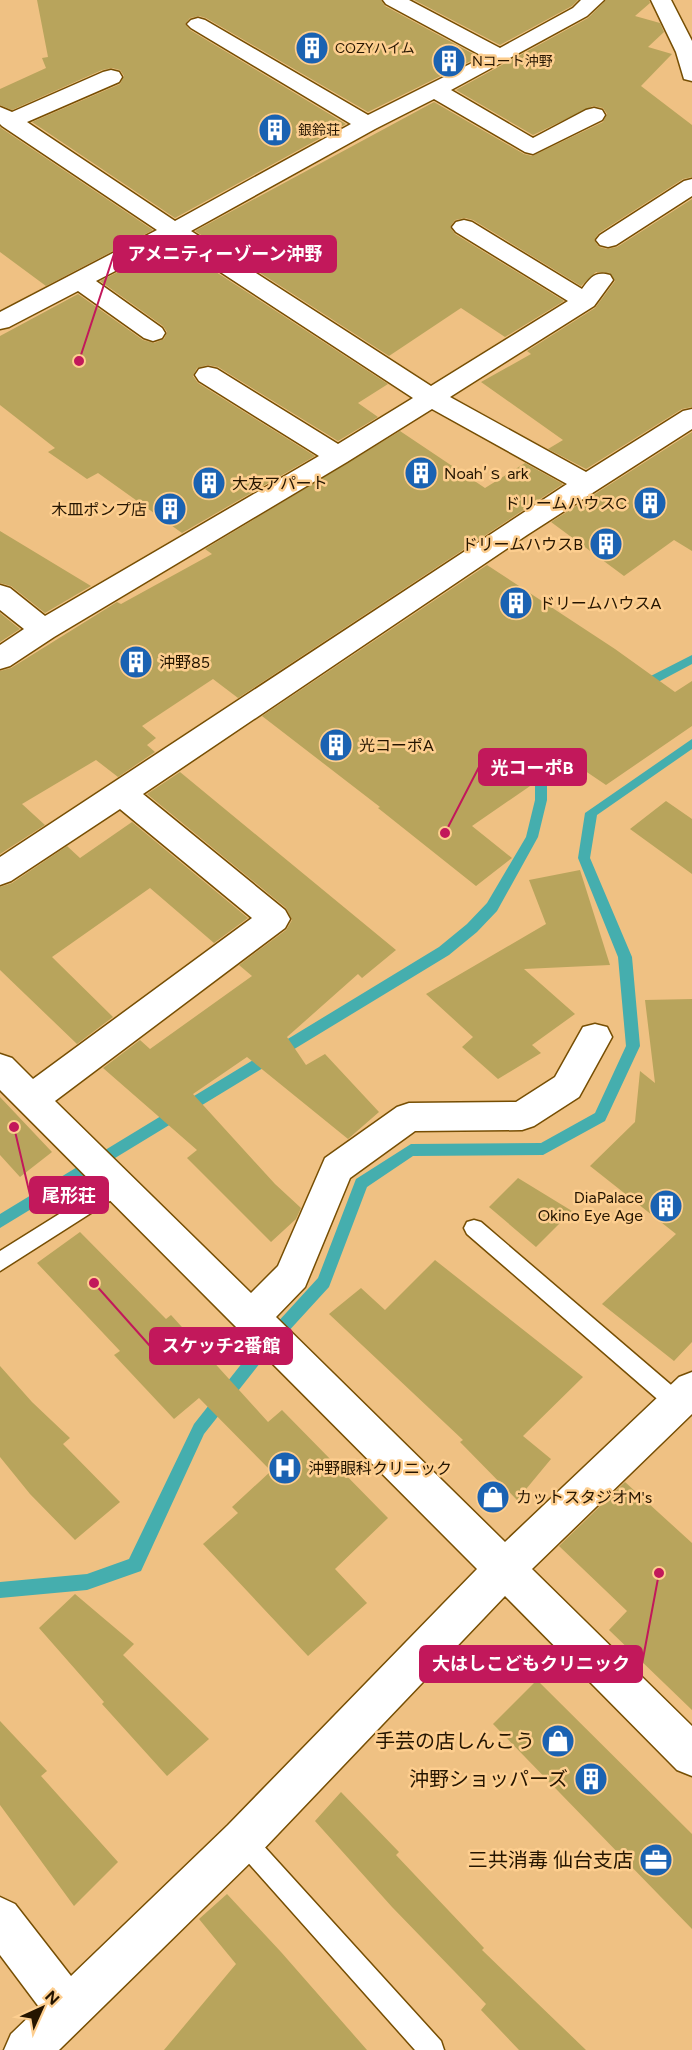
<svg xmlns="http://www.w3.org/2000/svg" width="692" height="2050" viewBox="0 0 692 2050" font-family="Figtree,'Noto Sans JP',sans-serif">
<rect width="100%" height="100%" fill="#efc183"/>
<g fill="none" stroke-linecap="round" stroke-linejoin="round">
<path fill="#45aeae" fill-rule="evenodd" d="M692,655V664L645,689L641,690L635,686L637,683Z
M692,739V749L597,815L590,858L632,957L640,1046L605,1121L543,1155L413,1156L367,1187L329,1287L264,1358L204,1434L141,1571L87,1590L0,1598V1582L87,1574L129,1559L194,1424L254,1348L318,1278L356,1179L411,1144L541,1143L595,1113L626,1046L618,957L578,858L585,813Z
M541,758L547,762V800L538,837L497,911L477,932L449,955L0,1228V1214L439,947L467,924L487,903L526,837L535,800V762Z"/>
</g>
<path fill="#b8a45c" d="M37,0H381L385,6L479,57L368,112L206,18L199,16L190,18L185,24L190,30L346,124L175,218L32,122L120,84L124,76L120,70L112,68L102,70L12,110L0,105V89L46,68L42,58L48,57Z
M414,0H578L572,6L500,45Z
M606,0H649L650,3L635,16L660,23L664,32L648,47L672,54L641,86L692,125V177L683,179L599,233L594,240L599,247L607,249L617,247L692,199V407L682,409L586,469L548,449L563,440L481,382L531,354L527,351L595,308L615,281L610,273L596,272L581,286L473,220L465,218L455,220L450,227L455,234L564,301L505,337L461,308L389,356L195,231L434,102L524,154L532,156L603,122L607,114L603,108L593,106L533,135L456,90L588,18Z
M0,127L1,128L153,230L46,286L0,252Z
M173,244L388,384L358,403L378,417L338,441L218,367L208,365L197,368L193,376L198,383L315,456L182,533L98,473L87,479L48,452L55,448L0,405V336L78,294L143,340L154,343L164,339L167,332L163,326L100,281Z
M400,431L485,488L525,463L563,484L238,698L213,679L142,726L156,738L147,745L155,752L118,777L96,760L22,804L45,825L0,854V671L11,668L117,602L121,604L212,554L205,549Z
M692,432V551L674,540L624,576L551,522Z
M0,531L91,586L45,613L11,586L0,583Z
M487,565L615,649L675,692L692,681V726L606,785L569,760L551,772L549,771V773L472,826L512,858L476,886L378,808L380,807L262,716Z
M0,613L20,629L0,642Z
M180,772L396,950L362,978L358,974L287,1037L306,1065L325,1054L379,1112L348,1139L247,1057L193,1094L275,1184L301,1208L296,1219L271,1242L187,1158L197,1150L103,1068L140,1040L150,1049L252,976L239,965L286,930L292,920L286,908L147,794Z
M666,801L692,819V874L630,829Z
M132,822L248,918L214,943L150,888L52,957L113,1017L77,1044L0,970V887L12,883L67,846L80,858Z
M580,870L610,965L524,969L575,1014L532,1045L541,1053L498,1079L462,1047L473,1037L426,994L546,924L529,880Z
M692,999V1342L674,1361L602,1304L676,1234L590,1166L635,1122L640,1071L655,1083L645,1000Z
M0,1097L52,1152L20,1177L0,1155Z
M518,1178L572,1211L536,1247L489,1207Z
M80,1232L166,1319L171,1315L268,1422L282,1410L388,1518L335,1569L367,1603L308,1656L203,1544L238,1513L232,1507L271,1471L199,1398L174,1419L114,1355L120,1351L37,1263Z
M435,1260L583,1377L523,1436L551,1459L517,1500L460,1442L463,1440L329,1314L361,1288L385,1310Z
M0,1366L32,1402L70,1438L63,1444L120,1502L75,1540L30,1494L0,1457Z
M625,1482L692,1543V1710L609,1630L627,1611L559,1546Z
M75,1594L134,1644L123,1655L209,1739L167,1776L102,1704L104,1702L39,1628Z
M537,1680L692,1834V1929L493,1724Z
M0,1721L47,1771L41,1776L118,1862L74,1906L0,1805Z
M341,1792L399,1852L396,1855L484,1948L482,1950L586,2050H519L481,2010L486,2004L392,1907L315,1821Z
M227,1894L281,1952L367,2050H164L236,1964L199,1919Z"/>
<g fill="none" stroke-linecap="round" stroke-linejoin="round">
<defs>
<path id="lane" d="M120,1176L127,1178L130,1184L127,1190L0,1271V1251Z
M474,1220L481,1222L684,1396L687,1403L684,1410L677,1412L670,1410L467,1234L464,1228L467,1222Z
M243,1828L251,1832L441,2041L444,2050H415L235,1848L231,1840L235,1832Z"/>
<path id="street" d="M383,0H409L500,48L573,8L581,0H604L587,16L451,90L533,138L586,110L594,108L602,110L605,115L602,120L533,154L525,152L434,99L375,129L191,231L431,386L568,301L456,232L452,227L456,222L464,220L472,222L582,289C591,277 595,271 610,275L613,280L594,306L450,397L586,472L683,411L692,409V429L527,535L143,794L285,910L290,919L285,928L55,1101L251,1293L278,1266L325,1158L397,1107L409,1103L516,1102L555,1077L583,1027L595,1024L607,1027L612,1037L579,1097L534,1126L522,1130L415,1131L350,1178L305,1287L276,1317L505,1542L679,1377L692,1372V1414L532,1569L692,1726V1776L677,1770L505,1596L258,1855L59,2050H4L11,2034L39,2007L0,1955V1897L15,1904L71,1976L228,1825L477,1569L0,1090V1054L12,1058L33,1079L252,918L120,809L11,881L0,885V857L567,484L432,409L347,462L54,637L10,666L0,669V645L24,629L0,610V585L10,588L45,616L319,456L199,381L195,375L199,369L208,367L217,369L338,444L413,398L173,241L96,281L162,328L165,333L162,338L153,341L144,338L78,291L9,327L0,329V312L157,230L2,126L0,124V107L12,112L103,72L111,70L119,72L122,77L119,82L27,122L175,221L351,124L191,28L187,24L191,20L198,18L205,20L368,115L484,57L386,4Z
M651,0H671L692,41V81L684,79L676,52Z
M692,179V196L616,245L608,247L600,245L596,240L600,235L684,181Z"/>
</defs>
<use href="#lane" stroke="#764e03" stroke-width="3"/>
<use href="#street" stroke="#764e03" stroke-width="3"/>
<use href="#lane" fill="#fff" fill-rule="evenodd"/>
<use href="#street" fill="#fff" fill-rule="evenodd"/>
</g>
<defs>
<symbol id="building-disc" viewBox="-11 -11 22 22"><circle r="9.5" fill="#1a62b2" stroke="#fdce8f"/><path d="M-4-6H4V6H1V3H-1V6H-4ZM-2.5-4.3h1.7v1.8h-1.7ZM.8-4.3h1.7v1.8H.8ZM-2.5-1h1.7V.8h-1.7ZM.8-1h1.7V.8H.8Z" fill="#fff"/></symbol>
<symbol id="hospital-disc" viewBox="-11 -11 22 22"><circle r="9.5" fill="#1a62b2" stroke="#fdce8f"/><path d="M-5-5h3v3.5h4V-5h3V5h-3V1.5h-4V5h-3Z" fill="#fff"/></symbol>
<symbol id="shop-disc" viewBox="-11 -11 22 22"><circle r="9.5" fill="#1a62b2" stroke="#fdce8f"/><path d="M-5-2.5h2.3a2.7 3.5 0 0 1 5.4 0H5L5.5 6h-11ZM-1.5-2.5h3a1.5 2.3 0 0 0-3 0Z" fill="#fff"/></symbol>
<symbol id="office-disc" viewBox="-11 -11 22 22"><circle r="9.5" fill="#1a62b2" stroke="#fdce8f"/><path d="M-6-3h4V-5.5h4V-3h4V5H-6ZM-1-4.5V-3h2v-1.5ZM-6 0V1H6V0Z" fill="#fff"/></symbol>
</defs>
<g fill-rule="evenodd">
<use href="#building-disc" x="293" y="29" width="38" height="38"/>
<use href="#building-disc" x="430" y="42" width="38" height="38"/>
<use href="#building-disc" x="256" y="111" width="38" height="38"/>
<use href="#building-disc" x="402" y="454" width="38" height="38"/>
<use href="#building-disc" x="190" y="464" width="38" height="38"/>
<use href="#building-disc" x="631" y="484" width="38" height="38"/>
<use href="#building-disc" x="151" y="490" width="38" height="38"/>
<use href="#building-disc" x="587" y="525" width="38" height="38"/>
<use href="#building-disc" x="497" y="584" width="38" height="38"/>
<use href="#building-disc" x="117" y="643" width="38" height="38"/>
<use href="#building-disc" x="317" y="726" width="38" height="38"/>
<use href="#building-disc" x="647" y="1187" width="38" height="38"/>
<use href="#hospital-disc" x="266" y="1449" width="38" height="38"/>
<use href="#shop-disc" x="474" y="1478" width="38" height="38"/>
<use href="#shop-disc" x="539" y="1722" width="38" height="38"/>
<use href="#building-disc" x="572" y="1760" width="38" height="38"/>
<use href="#office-disc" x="637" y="1841" width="38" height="38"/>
</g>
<g text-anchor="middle" stroke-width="5" stroke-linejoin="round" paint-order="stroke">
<g font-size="14" fill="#251500" stroke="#fdce8f" text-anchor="start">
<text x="335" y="53">COZYハイム</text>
<text x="472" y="66">Nコート沖野</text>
<text x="298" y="135">銀鈴荘</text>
</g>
<g font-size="16" fill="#251500" stroke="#fdce8f" text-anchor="start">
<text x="444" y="479">Noah′ｓ ark</text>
<text x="232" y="489">大友アパート</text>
<text x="627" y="509" text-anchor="end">ドリームハウスC</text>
<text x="147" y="515" text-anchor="end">木皿ポンプ店</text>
<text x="583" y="550" text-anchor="end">ドリームハウスB</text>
<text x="539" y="609">ドリームハウスA</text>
<text x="159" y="668">沖野85</text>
<text x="359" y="751">光コーポA</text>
<text x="643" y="1203" text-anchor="end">DiaPalace<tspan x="643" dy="18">Okino Eye Age</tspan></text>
<text x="308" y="1474">沖野眼科クリニック</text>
<text x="516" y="1503">カットスタジオM's</text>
</g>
<g font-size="20" fill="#251500" stroke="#fdce8f" text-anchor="end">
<text x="535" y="1748">手芸の店しんこう</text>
<text x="568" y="1786">沖野ショッパーズ</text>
<text x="633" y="1867">三共消毒 仙台支店</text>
</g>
</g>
<path fill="none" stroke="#c2185b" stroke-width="2" d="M79 361L114 254M445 833L479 767M14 1127L30 1195M94 1283L150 1346M659 1573L642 1664"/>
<g fill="#c2185b" stroke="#fdce8f" stroke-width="2">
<circle cx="79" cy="361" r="6"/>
<circle cx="445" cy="833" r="6"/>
<circle cx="14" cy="1127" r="6"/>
<circle cx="94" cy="1283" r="6"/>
<circle cx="659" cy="1573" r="6"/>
</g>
<g fill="#c2185b" stroke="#c2185b" stroke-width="2">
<rect x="114" y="236" width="222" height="36" rx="6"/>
<rect x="479" y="749" width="107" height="36" rx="6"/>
<rect x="30" y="1177" width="78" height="36" rx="6"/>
<rect x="150" y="1328" width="142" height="36" rx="6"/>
<rect x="420" y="1646" width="222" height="36" rx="6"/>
</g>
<g font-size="18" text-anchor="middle" font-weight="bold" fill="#fff">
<text x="225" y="260">アメニティーゾーン沖野</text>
<text x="532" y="774">光コーポB</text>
<text x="69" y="1202">尾形荘</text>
<text x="221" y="1352">スケッチ2番館</text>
<text x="531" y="1670">大はしこどもクリニック</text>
</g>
<g transform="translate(42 2008) rotate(45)" stroke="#fdce8f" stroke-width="4.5" paint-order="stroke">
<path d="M0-4.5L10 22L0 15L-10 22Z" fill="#251500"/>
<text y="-9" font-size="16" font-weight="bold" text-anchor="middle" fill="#251500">N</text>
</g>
</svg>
